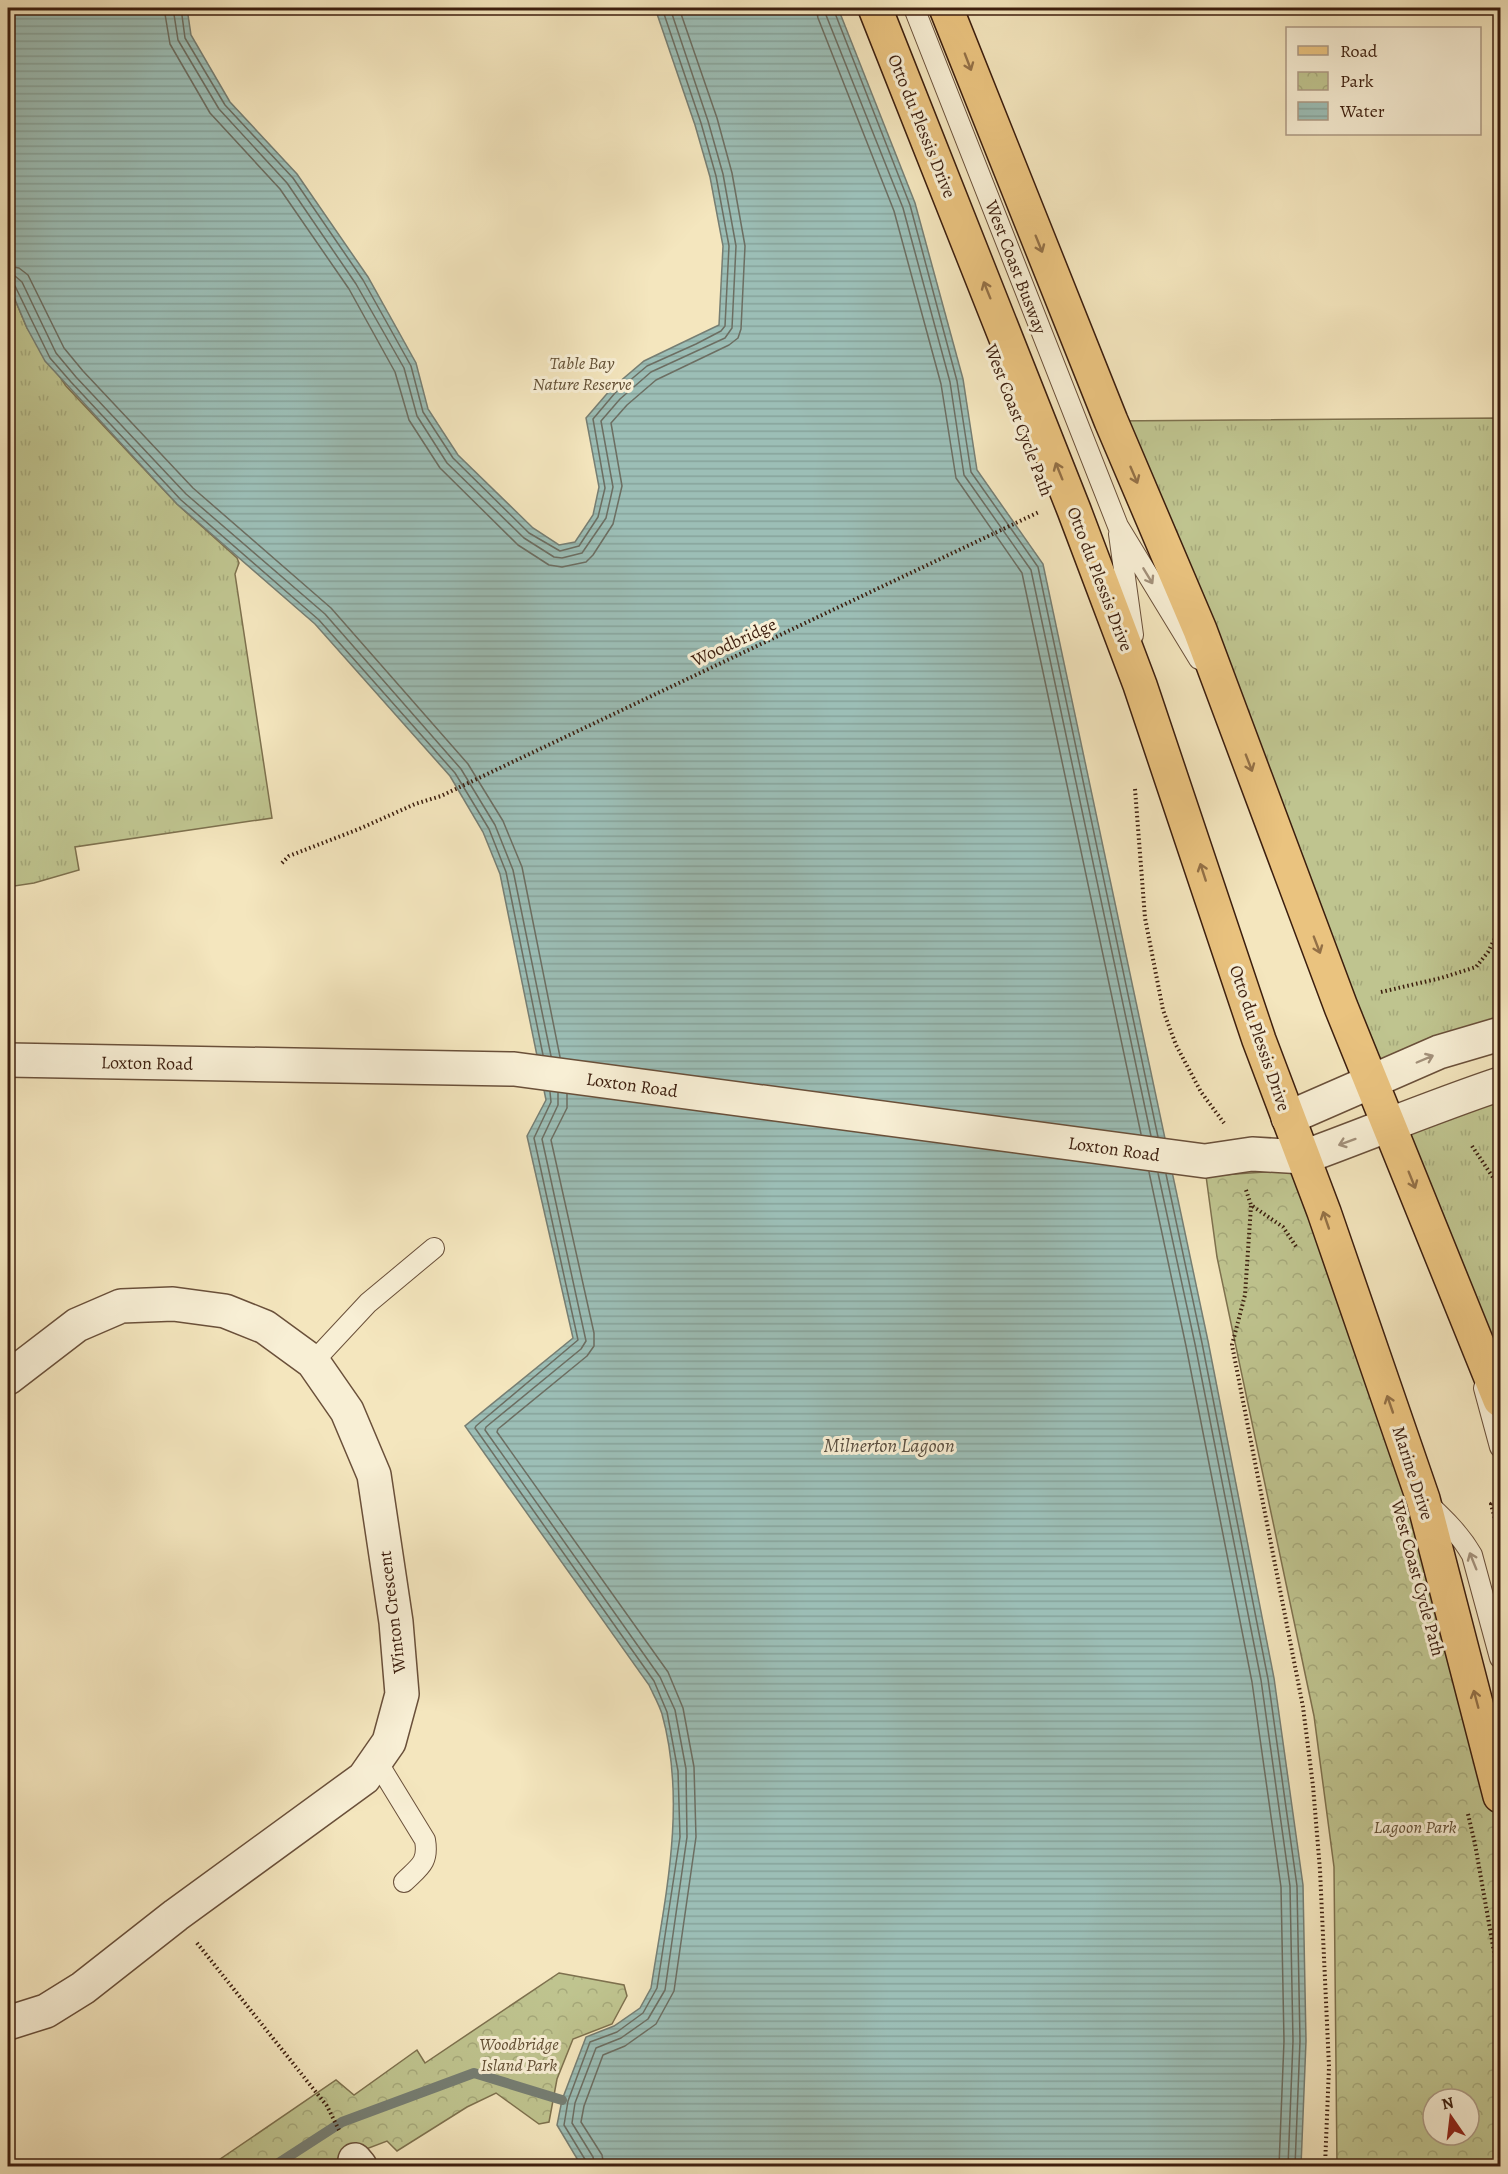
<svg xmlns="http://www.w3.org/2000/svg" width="1508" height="2174" viewBox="0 0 1508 2174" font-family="Alegreya,serif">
<defs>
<pattern id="grass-tufts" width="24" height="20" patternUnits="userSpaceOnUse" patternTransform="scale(1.5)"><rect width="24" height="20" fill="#bfc48f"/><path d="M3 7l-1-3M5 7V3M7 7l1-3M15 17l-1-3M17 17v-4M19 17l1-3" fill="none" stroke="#a5a87a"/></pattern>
<pattern id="park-crowns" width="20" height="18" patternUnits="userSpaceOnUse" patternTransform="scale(1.5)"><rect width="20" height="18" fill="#bfc48f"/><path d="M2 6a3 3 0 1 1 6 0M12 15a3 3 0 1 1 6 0" fill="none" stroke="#a5a87a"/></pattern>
<pattern id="water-rules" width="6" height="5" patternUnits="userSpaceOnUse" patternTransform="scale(1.5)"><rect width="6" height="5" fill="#9cbeb6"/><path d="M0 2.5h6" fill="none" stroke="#87a39b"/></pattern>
</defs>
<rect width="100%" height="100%" fill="#f4e6be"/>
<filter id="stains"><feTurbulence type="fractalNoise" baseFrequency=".00333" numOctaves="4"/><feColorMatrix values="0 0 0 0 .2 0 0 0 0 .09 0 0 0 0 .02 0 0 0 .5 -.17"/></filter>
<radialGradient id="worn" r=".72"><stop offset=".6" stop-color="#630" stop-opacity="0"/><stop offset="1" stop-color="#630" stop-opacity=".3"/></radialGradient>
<path fill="url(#grass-tufts)" stroke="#7e714e" stroke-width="1.5" d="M8,283L27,328L66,386L177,504L237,558L239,563L235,574L272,818L75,847L79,870L34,883L8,887Z
M1500,418V1034L1371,1082L1111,421Z
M1500,1084V1400L1390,1126Z"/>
<path fill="url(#park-crowns)" stroke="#7e714e" stroke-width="1.5" fill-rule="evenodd" d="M1295,1170L1321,1217L1491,1775L1500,1824V2166H1337L1334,1867L1314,1716L1217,1257L1206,1176ZM1433,2099H1469V2135H1433Z
M559,1973L624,1985L627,1996L612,2024L573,2039L557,2079L549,2122L539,2124L496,2093L467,2107L397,2151L387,2141L345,2157L349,2166H210L336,2080L354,2095L417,2050L425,2063Z"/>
<path fill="url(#water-rules)" stroke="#767e73" stroke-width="1.5" d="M8,8H187L191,35L230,102L297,174L368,277L416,363L428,409L458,455L533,528L559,545L575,542L593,515L599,487L586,418L611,389L644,361L719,325L723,246L710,177L695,125L655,8H838L915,203L963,379L977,470L1043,564L1208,1341L1274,1678L1303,1885L1306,2041L1301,2166H585L579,2162L557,2125L562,2100L586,2037L614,2026L640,2008L651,1988C665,1898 687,1804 662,1714C659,1704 653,1694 649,1685L465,1426L573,1338L527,1136L546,1100L500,874L483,832L450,776L315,624L177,504L45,361L27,328L8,283Z"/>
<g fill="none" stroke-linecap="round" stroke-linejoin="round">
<path stroke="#6c6e62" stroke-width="1.5" d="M164,8L170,44L210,113L280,189L349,289L395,372L409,420L440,468L518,545L549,565L562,567L586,562L593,555L613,524L622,486L611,423L627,405L656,380L729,345L738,338L741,329L745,246L732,173L717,118L679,8
M173,8L178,40L219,109L287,183L356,284L404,368L417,416L447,463L524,538L554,557L562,558L582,553L606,518L613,487L601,421L620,399L651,372L725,338L732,328L736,246L723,174L708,121L670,8
M181,8L185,38L225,105L293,178L363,280L411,366L423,412L453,458L529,533L560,551L579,546L598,517L605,488L593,419L615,393L647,366L696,344L721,331L725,326L729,246L716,176L701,123L662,8
M816,8L818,18L894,211L941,384L956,478L1022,573L1141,1134
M825,8L826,15L903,208L950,382L964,475L1031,570L1151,1136
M833,8L910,205L957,381L971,472L1038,567L1158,1137
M8,266L19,268L28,275L64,348L83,371L193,488L331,608L468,764L503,821L522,867L560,1057
M8,275L15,276L22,282L56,353L76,377L186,494L325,614L461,769L495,825L513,870L551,1056
M8,282L15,286L50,358L71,382L181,500L319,620L455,773L489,829L506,872L543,1055
M550,1092L551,1102L534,1138L578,1340L476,1426L475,1428L654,1681L667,1712L678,1771L680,1837L657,1988L643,2013L617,2032L590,2042L568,2101L564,2125L586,2161L587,2166
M558,1093V1105L542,1139L586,1341L581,1349L486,1427L485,1430L660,1677L675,1710L686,1769L687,1837L665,1990L648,2019L621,2038L596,2048L575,2103L572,2123L593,2157L595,2166
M567,1094V1108L551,1140L594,1333V1346L587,1356L498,1429L497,1432L668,1672L683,1708L694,1767L696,1837L674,1991L656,2024L625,2046L603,2055L584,2106L581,2122L602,2155L604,2166
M1149,1172L1186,1346L1252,1682L1281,1887L1284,2041L1279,2166
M1158,1173L1195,1344L1261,1680L1290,1886L1293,2041L1288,2166
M1166,1174L1202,1343L1268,1679L1297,1886L1300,2041L1295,2166"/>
<path stroke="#767e73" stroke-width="10" d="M274,2166L342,2122L474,2073L562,2100"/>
<defs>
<path id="service" d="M914,8L1118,526L1199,659
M1119,534L1133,635
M313,1362L368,1303L434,1248
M1484,1388L1500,1447
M1426,1502C1444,1519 1460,1534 1472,1555L1500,1658
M376,1760L425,1840C429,1863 419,1867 404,1882"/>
<path id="minor" d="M8,1060L514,1069L1205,1161L1252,1154L1304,1157
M8,1378L77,1325L121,1306L173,1304L225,1311L265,1327L313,1362L347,1411L374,1475L396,1622L402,1694L389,1742L364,1778L176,1915L83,1988L46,2011L8,2023
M355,2160L360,2166"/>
<path id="tertiary" d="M1288,1118L1439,1052L1500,1034
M1304,1157C1370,1133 1434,1106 1500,1084"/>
<path id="primary" d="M875,8L1074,510L1140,685L1259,1040L1324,1212L1423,1499L1500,1796
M946,8L1111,421L1200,630L1341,1007L1500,1400"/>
</defs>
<use href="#service" stroke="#6a503a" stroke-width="22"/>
<use href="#minor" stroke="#6a503a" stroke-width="36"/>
<use href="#tertiary" stroke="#6a503a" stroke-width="36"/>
<use href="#primary" stroke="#3c1e0e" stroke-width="36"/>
<path stroke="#3c1e0e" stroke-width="4" stroke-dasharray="1.5 3" stroke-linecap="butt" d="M1135,789L1145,918L1163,1010L1176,1045L1201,1092L1224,1123
M282,863L289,856L359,829L415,804L441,796L1039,512
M1381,992L1441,978L1476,967L1488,952L1500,928
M1472,1146L1500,1188
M1246,1190L1251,1205L1283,1227L1297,1248
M1251,1206L1245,1295L1232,1345L1303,1707L1313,1786L1320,1870L1329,2067L1325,2166
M1500,1500L1491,1504L1500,1539
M1468,1814L1475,1844L1500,1986
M197,1943L327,2106L339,2130"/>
<use href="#service" stroke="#f8efd5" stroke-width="20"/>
<use href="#minor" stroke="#f8efd5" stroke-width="33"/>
<use href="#tertiary" stroke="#f8efd5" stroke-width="33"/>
<use href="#primary" stroke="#eac37f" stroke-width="33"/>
</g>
<defs><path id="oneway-shaft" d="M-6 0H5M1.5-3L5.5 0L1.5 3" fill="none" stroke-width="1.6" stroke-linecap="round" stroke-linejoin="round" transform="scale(1.5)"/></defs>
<g stroke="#937046">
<use href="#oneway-shaft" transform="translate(968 62) rotate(69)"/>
<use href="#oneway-shaft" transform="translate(1039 244) rotate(68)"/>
<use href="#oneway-shaft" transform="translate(987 290) rotate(-112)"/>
<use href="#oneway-shaft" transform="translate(1059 471) rotate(-112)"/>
<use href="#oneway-shaft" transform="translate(1134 475) rotate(67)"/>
<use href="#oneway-shaft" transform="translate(1249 763) rotate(69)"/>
<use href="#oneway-shaft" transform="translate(1203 872) rotate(-108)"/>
<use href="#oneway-shaft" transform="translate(1317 945) rotate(69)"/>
<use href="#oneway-shaft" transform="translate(1412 1180) rotate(68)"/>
<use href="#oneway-shaft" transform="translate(1326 1220) rotate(-109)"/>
<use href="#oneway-shaft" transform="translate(1390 1404) rotate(-109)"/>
<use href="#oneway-shaft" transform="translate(1476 1699) rotate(-105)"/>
</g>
<g stroke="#a3917b">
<use href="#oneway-shaft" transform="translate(1148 576) rotate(59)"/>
<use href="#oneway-shaft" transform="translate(1425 1059) rotate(-23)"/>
<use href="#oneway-shaft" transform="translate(1347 1142) rotate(160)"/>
<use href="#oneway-shaft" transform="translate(1473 1561) rotate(-112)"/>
</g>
<g text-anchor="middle" stroke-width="6" stroke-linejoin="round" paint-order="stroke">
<g font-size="18" fill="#3c1e0e" stroke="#f8efd5">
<text transform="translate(922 126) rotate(68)" y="6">Otto du Plessis Drive</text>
<text transform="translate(1016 267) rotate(69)" y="6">West Coast Busway</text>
<text transform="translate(1019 420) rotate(69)" y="6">West Coast Cycle Path</text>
<text transform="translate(1100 579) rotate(69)" y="6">Otto du Plessis Drive</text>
<text transform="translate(734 642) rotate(-25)" y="6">Woodbridge</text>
<text transform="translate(1260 1038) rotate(71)" y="6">Otto du Plessis Drive</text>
<text transform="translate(147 1063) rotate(1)" y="6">Loxton Road</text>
<text transform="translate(632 1085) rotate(8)" y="6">Loxton Road</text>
<text transform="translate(1114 1149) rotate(8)" y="6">Loxton Road</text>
<text transform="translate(1413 1473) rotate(72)" y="6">Marine Drive</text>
<text transform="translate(1418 1578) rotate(75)" y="6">West Coast Cycle Path</text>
<text transform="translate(392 1612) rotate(-97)" y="6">Winton Crescent</text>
</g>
<g font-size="18" font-style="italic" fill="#635035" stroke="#f8efd5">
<text x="582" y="369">Table Bay<tspan x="582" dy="21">Nature Reserve</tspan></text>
<text x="1415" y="1833">Lagoon Park</text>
<text x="519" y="2050">Woodbridge<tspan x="519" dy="21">Island Park</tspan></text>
</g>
<g font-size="20" font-style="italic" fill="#594e40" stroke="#f8efd5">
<text x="889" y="1452">Milnerton Lagoon</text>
</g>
</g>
<rect width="1508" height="2174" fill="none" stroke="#f4e6be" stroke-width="30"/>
<rect x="9" y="9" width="1490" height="2156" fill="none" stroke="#3c1e0e" stroke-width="3"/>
<rect x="15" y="15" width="1478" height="2144" fill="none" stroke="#3c1e0e" stroke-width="1.5"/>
<rect x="1286" y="27" width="195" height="108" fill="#f8efd5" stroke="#ad9b85" stroke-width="1.5"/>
<rect x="1298" y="46" width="30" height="9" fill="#eac37f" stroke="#ad9b85" stroke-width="1.5"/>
<text x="1340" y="57" font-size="18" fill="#3c1e0e">Road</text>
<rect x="1298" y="72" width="30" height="18" fill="url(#park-crowns)" stroke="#ad9b85" stroke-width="1.5"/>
<text x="1340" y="87" font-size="18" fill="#3c1e0e">Park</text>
<rect x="1298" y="102" width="30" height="18" fill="url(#water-rules)" stroke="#ad9b85" stroke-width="1.5"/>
<text x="1340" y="117" font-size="18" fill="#3c1e0e">Water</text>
<g transform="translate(1451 2117) rotate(346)"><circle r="28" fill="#f8efd5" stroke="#ad9b85" stroke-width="1.5"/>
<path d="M0-4.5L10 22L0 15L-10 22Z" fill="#8f2418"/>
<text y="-9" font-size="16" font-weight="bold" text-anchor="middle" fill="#3c1e0e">N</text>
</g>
<rect width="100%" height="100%" filter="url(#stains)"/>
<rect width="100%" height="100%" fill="url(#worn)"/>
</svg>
